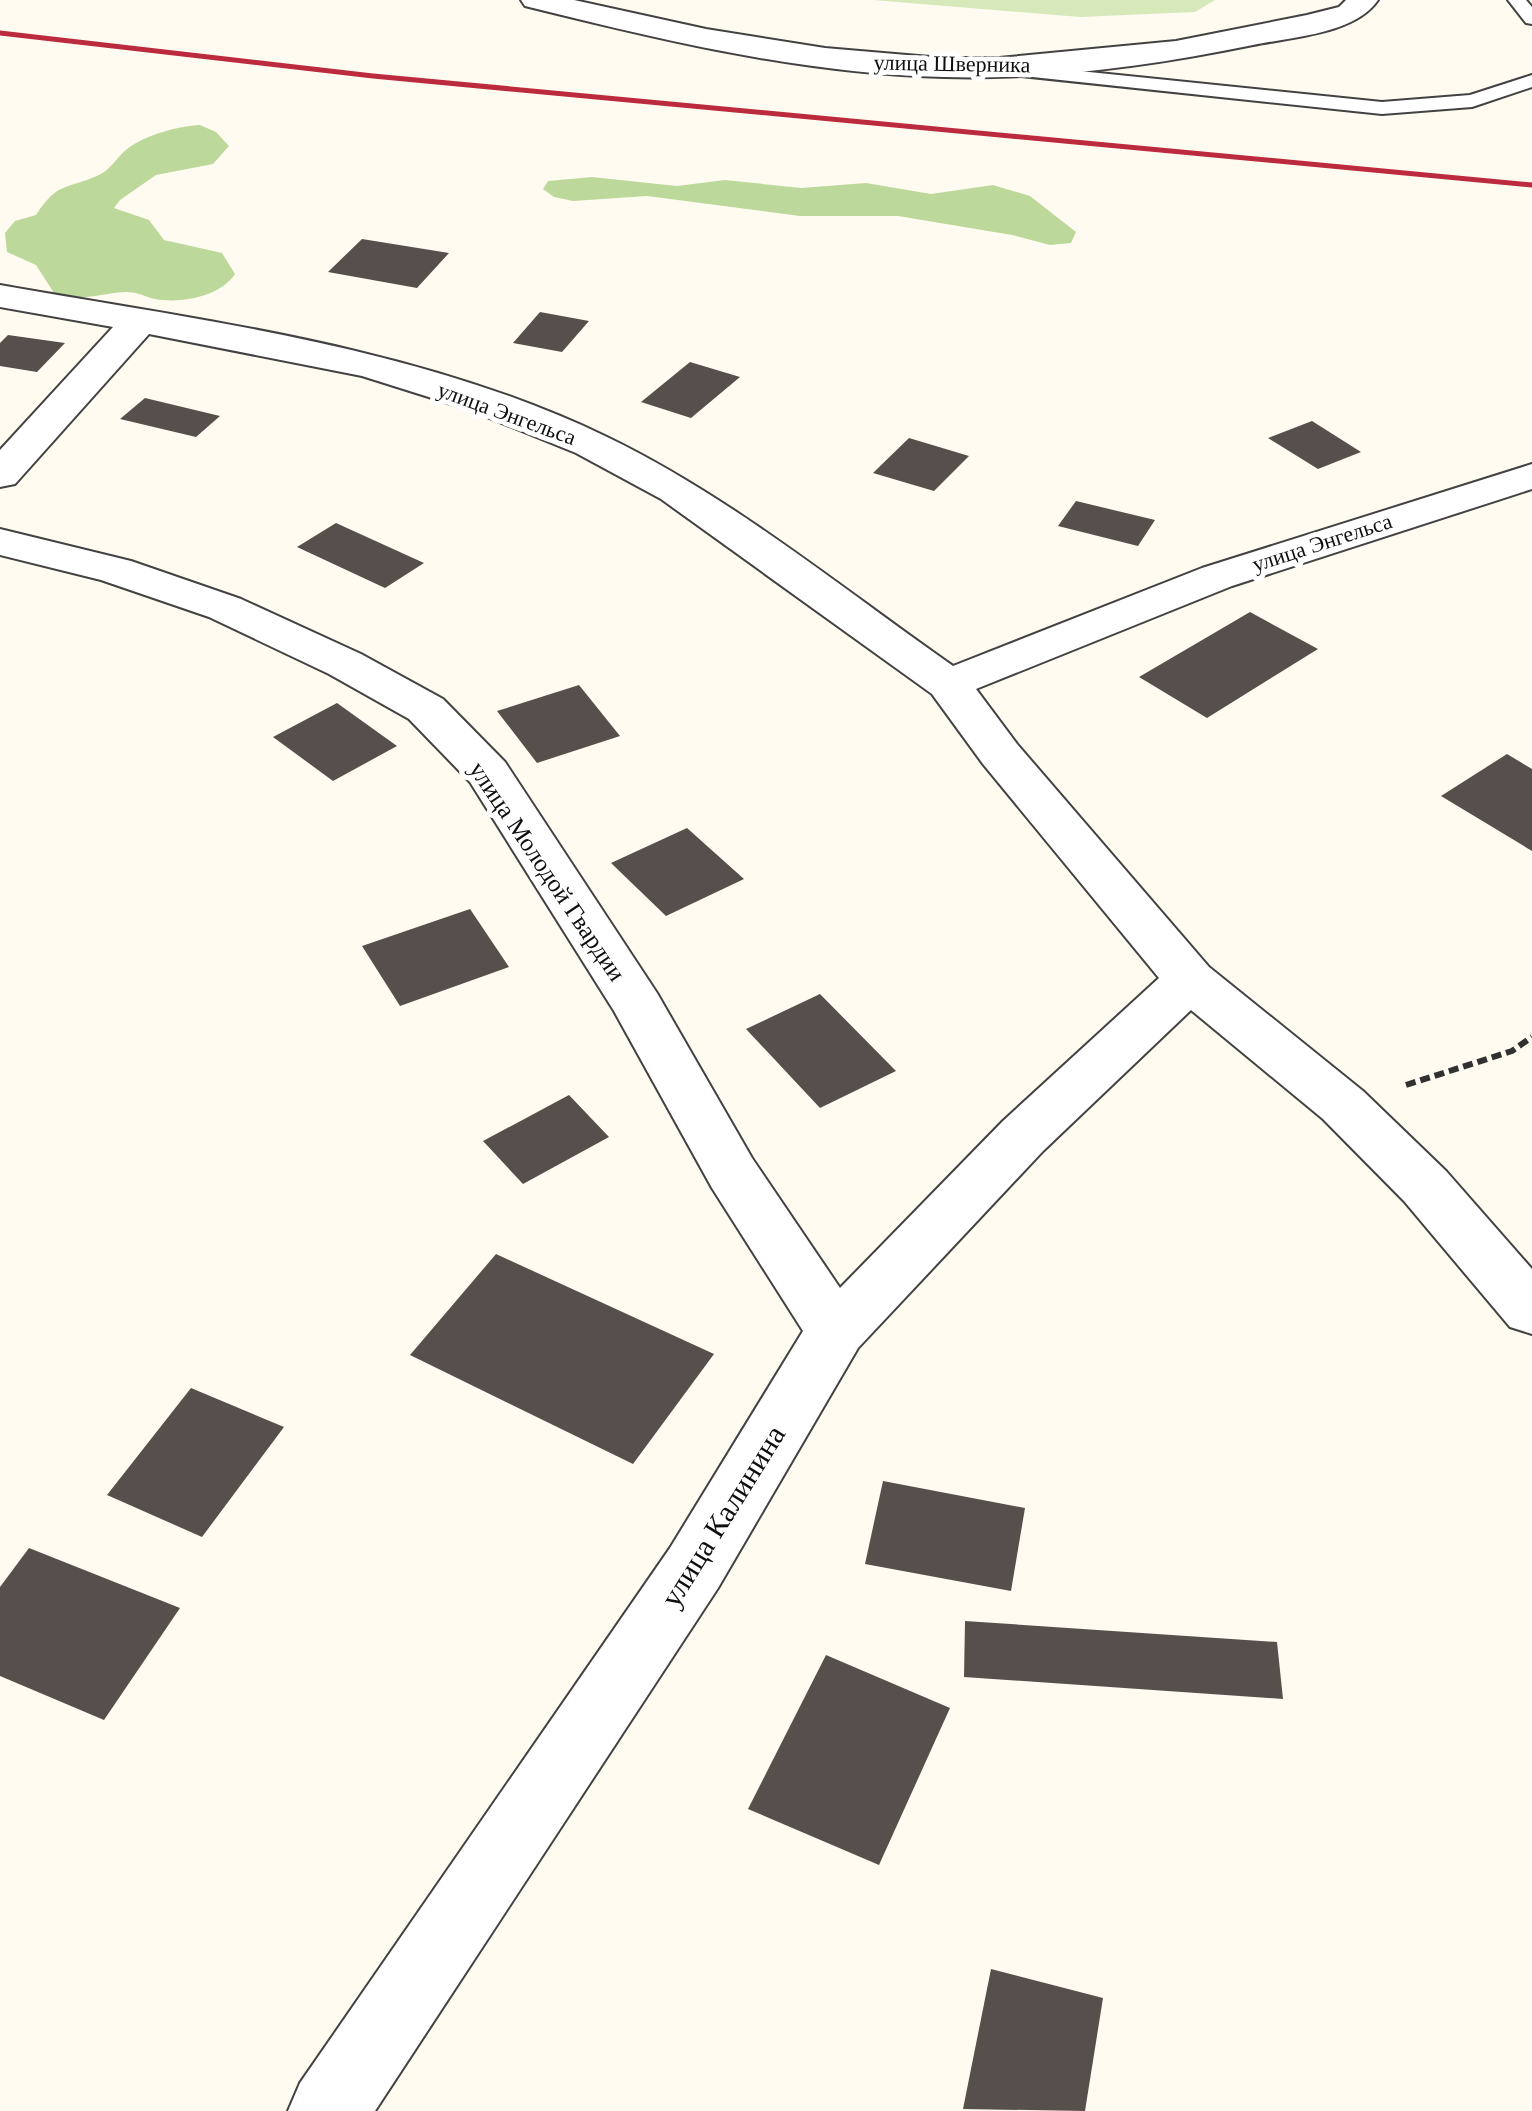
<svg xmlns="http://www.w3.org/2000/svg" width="1532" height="2111" viewBox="0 0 1532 2111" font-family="Georgia,serif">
<rect width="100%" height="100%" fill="#fffbf1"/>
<path fill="#d7e9bb" d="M873,0H1215L1195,12L1080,17Z"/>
<path fill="#bcd99b" d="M200,125L216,132L229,146L213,164L156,175L120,200L114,208L149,220L164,240L222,253L235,274C221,296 181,304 155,299C146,297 135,291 125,292C96,294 85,302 54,293L36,265L7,252L5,233L15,221L36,215C58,181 66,190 99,175C110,170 117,157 127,149C145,135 178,126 200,125Z
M592,177L677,186L725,180L801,188L866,183L931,194L993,185L1030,196L1076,232L1071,243L1050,245L1012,235L898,216H800L647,196L573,201L554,197L543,189L548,181Z"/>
<path fill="#574f4b" d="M362,239L449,253L417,288L328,272Z
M540,312L589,321L562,352L513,343Z
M8,335L65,343L37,372L0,366V343Z
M690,362L740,377L691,418L641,402Z
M145,398L220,416L196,437L120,419Z
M1312,421L1361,452L1318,469L1268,438Z
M909,438L969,456L934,491L873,473Z
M1076,501L1155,520L1138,546L1058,526Z
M336,523L424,563L385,588L297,547Z
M1250,612L1318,649L1207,718L1139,677Z
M579,685L620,736L537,763L497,711Z
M337,703L397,746L333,781L273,737Z
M1507,754L1532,769V851L1441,796Z
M687,828L744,879L666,916L611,863Z
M470,909L509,967L400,1006L362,946Z
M820,994L896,1071L820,1108L746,1029Z
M569,1095L609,1137L523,1184L483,1141Z
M496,1254L714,1354L633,1464L410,1355Z
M191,1388L284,1427L202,1537L107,1495Z
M883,1481L1025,1508L1011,1591L865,1564Z
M29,1548L180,1608L104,1720L0,1676V1587Z
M965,1621L1277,1642L1283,1699L964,1677Z
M826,1655L950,1708L879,1865L748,1809Z
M991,1969L1103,1998L1085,2111L963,2109Z"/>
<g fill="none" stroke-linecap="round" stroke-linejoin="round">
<defs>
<path id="service" d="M1508,0H1526L1532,7V24L1526,23Z
M1010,64L1382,102L1470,95L1532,75V87L1472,107L1382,114L1003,74L1001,70Z"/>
<path id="minor" d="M521,0H574L706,29L825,48L942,58H999L1176,41L1307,15L1339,7L1346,0H1378C1355,34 1292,37 1253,45C1151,66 1048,80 944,77C803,74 662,40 525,6Z
M0,285C203,321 419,346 607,437C731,497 840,587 953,666L1202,568L1532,464V489L1232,586L976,689L1017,744L1209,967L1363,1091L1446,1171L1532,1269V1334L1510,1327L1404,1201L1323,1119L1191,1010L1043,1151L858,1348L718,1588L375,2111H288L300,2083L670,1548L803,1331L712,1188L614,1011L470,782L409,719L329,674L209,617L101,580L0,555V529L131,561L241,599L361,654L443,699L505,762L657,993L752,1158L840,1288L1003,1121L1159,978L983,764L932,694L661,499L576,453L470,410L362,376L149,334L15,484L0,487V450L113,327L0,307Z"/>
</defs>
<use href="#service" stroke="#424242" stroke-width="4"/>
<use href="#minor" stroke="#424242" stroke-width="4"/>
<path stroke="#313131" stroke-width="6" stroke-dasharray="10 5" stroke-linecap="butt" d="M1406,1085L1512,1051L1532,1037"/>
<use href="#service" fill="#fff" fill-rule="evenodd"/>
<use href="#minor" fill="#fff" fill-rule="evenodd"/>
<path stroke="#bc2a3e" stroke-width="5" d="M0,33L373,76L1532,185"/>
</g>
<g text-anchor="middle" stroke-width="10" stroke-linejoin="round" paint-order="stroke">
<g font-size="22" fill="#0f0f0f" stroke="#fff">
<text transform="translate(952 63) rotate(1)" y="8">улица Шверника</text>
<text transform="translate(507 413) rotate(20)" y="8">улица Энгельса</text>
<text transform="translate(1322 542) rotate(-18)" y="8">улица Энгельса</text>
</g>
<g font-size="25" fill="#0f0f0f" stroke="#fff">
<text transform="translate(548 871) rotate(56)" y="9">улица Молодой Гвардии</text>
</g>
<g font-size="30" fill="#0f0f0f" stroke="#fff">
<text transform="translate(723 1516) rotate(-58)" y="10">улица Калинина</text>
</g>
</g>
</svg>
